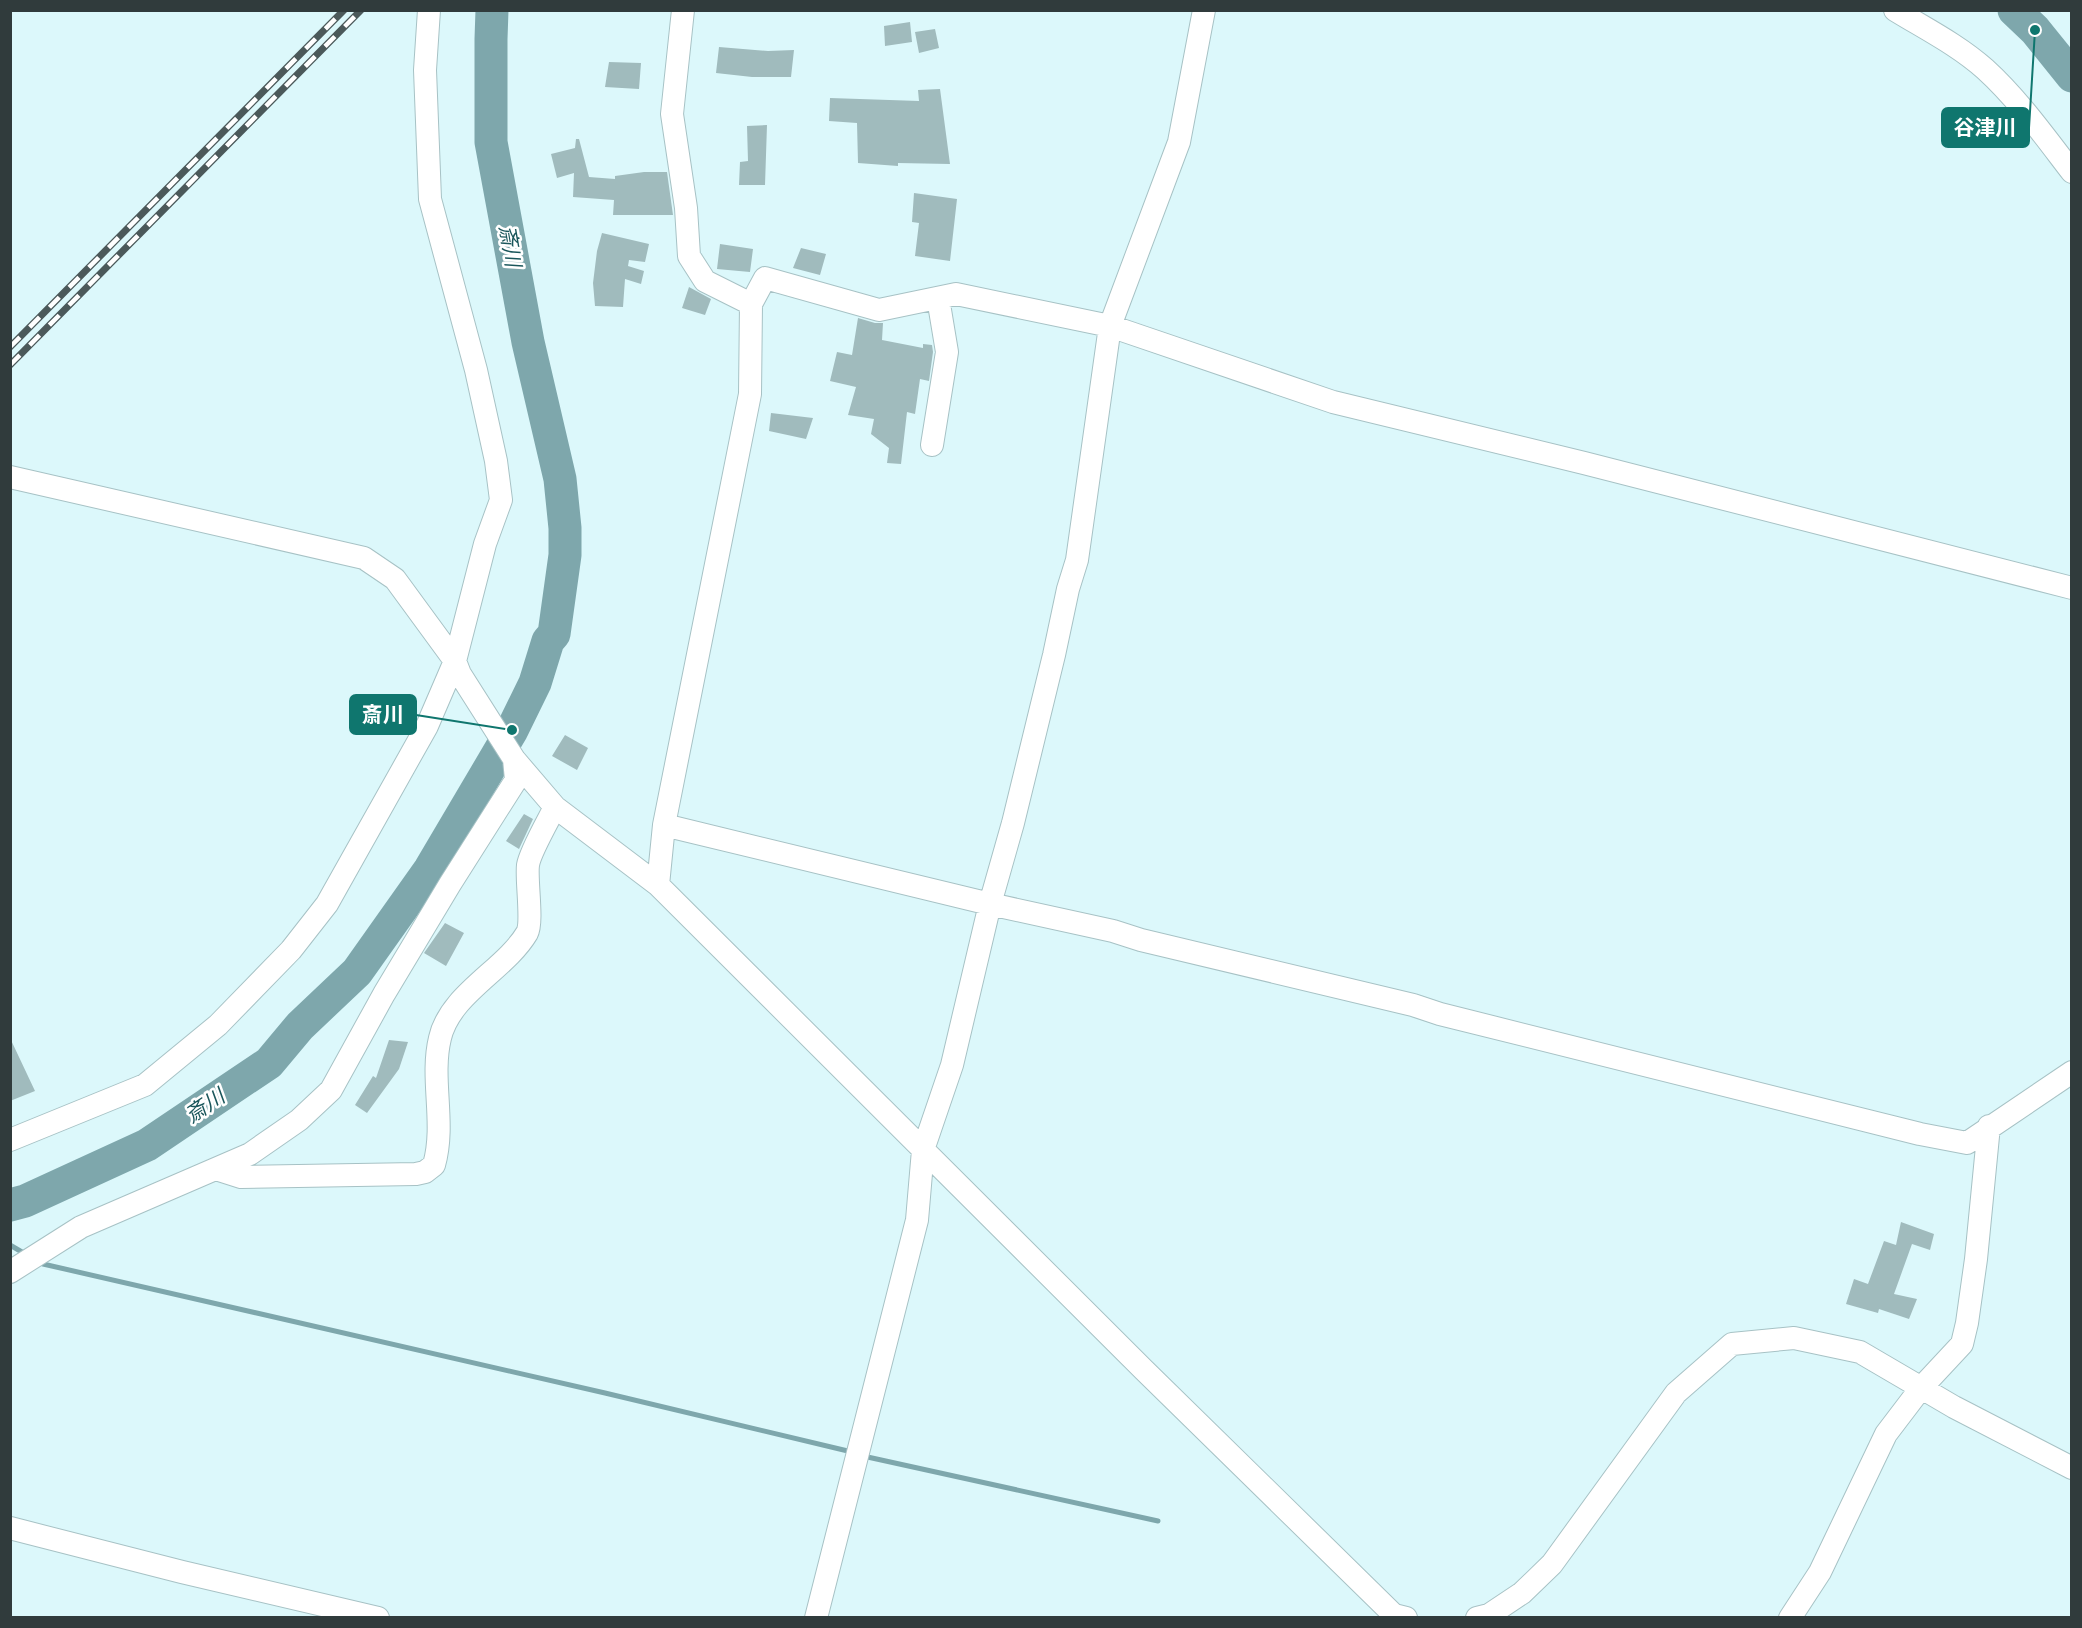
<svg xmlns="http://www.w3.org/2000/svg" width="2082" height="1628" viewBox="0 0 2082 1628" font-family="'Fira Sans Condensed','Noto Sans JP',sans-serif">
<rect width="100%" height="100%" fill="#dcf8fb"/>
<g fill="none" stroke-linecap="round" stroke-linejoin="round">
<path stroke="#7ea7ac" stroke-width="5" d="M10,1245L27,1255
M37,1261L43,1264L605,1393L852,1452
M863,1456L1158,1521"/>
<path stroke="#7ea7ac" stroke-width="33" d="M2014,10L2035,30L2072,76
M10,1205L25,1201L147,1145L269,1063L300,1026L357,972L430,869L512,730L535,683L548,641L554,634L565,555V528L560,479L528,342L491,142V39L492,10"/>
</g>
<path fill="#a0bbbd" d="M910,22L912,42L885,46L884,26Z
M935,29L939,48L919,53L915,32Z
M719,47L768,51L794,50L791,77H752L716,73Z
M609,62L641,63L639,89L605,87Z
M940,89L950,164L898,163V166L858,163L857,123L829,121L830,98L919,101L918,90Z
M767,125L765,185H739L740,162L748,161L747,126Z
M576,139H579L589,177L615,179V176L644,172H667L673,215H613L614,200L573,197L574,173L557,178L551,154L575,148Z
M914,193L957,199L950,261L915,256L919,223L912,222Z
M602,233L649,244L645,262L629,260L628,266L644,271L641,284L625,279L623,307L595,306L593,283L597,251Z
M720,244L753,249L750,272L717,269Z
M801,248L826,254L820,275L793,268Z
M689,287L711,299L705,315L682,308Z
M858,318L875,323H883L882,340L923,348V344L932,345L933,352L929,381L920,379L915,414L907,412L901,464L887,463L889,448L871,434L874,419L848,415L856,387L830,381L837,352L852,355Z
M771,413L813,418L806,439L769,431Z
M565,735L588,748L577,770L552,756Z
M524,814L533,819L519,849L506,841Z
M445,923L464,933L446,966L424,953Z
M10,1038L35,1091L10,1101Z
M389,1040L408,1042L399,1069L367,1113L355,1105L373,1076L376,1078Z
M1901,1222L1934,1234L1930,1250L1912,1244L1894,1294L1917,1299L1909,1319L1879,1309L1878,1313L1846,1304L1854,1279L1868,1284L1884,1241L1896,1245Z"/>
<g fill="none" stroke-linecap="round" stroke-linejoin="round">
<defs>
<path id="minor" d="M683,10L672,114L686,208L689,256L705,281L751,304
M1895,10C1926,29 1958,45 1985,69C2018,99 2045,137 2072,172
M932,445L947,352L938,298
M10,477L364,558L395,579L455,661L460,674L514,759L555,807L658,885L1144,1370L1394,1615L1406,1618
M664,825L990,904L1113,931L1141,940L1413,1005L1440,1014L1920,1134L1967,1143L2072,1072
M658,885L664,825L750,394L751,304L765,278L879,310L956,294L1110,326L1333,402L1584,463L2072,588
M10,1140L145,1085L218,1025L291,950L327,904L427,726L455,661L485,544L501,500L496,461L476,370L430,199L425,70L429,10
M216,1169L241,1177L416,1174L425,1172L434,1165C446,1123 430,1079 440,1038C450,994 505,970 527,933C533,922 526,880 528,865C530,852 548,821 555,807
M10,1272L81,1227L250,1154L299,1120L331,1090L384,994L450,884L516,780L514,759
M10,1528L182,1572L378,1618
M816,1618L917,1220L923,1150L952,1065L990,904L1013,823L1054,655L1068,589L1077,560L1110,326L1179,142L1204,10
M1477,1618L1489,1615L1522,1593L1552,1564L1676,1393L1732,1344L1794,1338L1860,1352L1954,1407L2072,1468
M1790,1618L1820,1572L1886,1434L1921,1388L1962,1344L1967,1323L1976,1259L1989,1126"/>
</defs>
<use href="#minor" stroke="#a7c2c5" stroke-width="24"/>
<use href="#minor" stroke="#fff" stroke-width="22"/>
<defs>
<path id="rail" d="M10,347L344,10
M10,365L361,10"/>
</defs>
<use href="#rail" stroke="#4b595a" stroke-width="7"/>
<use href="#rail" stroke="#fff" stroke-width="4.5" stroke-dasharray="14" stroke-linecap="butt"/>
</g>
<g text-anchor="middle" stroke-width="5" stroke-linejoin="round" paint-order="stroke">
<g font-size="21" font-style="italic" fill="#1a565b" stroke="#fff">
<text transform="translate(510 246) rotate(80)" y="7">斎川</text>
<text transform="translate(205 1106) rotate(-34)" y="7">斎川</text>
</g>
</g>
<path fill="none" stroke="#0f766e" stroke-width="2" d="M2035 30L2029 128M512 730L416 715"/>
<g fill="#0f766e" stroke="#fff" stroke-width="2">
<circle cx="2035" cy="30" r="6"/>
<circle cx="512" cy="730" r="6"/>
</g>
<g fill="#0f766e" stroke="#0f766e" stroke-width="2">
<rect x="1942" y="108" width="87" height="39" rx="6"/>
<rect x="350" y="695" width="66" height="39" rx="6"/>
</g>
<g font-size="21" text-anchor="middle" font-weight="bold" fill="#fff">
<text x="1985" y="135">谷津川</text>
<text x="383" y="722">斎川</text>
</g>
<rect width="2082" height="1628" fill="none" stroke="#303b3c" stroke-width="24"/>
</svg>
